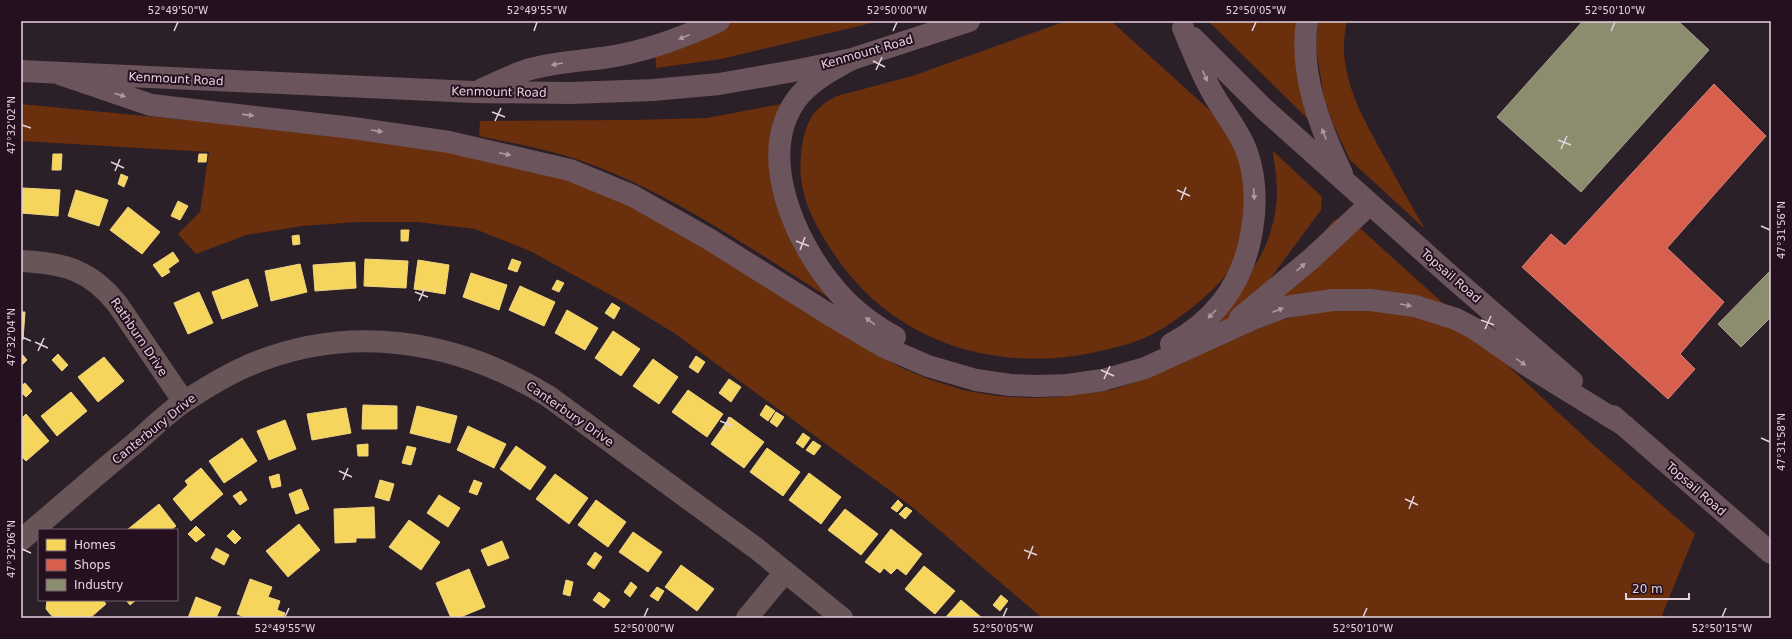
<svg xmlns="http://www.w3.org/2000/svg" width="1792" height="639" viewBox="0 0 1792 639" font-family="'DejaVu Sans',sans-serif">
<rect width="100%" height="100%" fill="#2b1f28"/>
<path fill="#6a2f0d" d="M720,21H880L721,59L656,68L655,49Z
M1066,21H1111L1256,152C1257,162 1260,173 1259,183C1258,191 1253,200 1251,208C1245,226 1240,250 1232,266C1226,279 1201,301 1189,310C1179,317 1169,325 1158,331C1138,343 1114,348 1092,353C992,373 892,341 834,254C813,222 797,194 801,155C804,127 810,109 837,96L912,76Z
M1208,21H1297L1311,122Z
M1318,21H1347C1335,71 1361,115 1385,158C1398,182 1411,205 1425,229L1350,160L1333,124L1324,98L1316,48Z
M786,103L772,156L831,299C750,248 670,192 579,160C547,149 512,143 479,136L480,121L632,120L707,118Z
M21,104L352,136L460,153L571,179L651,215L866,348L902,368L931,380L963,390L997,396L1029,398L1058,397L1111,390L1136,382L1274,322L1316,311L1387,310L1456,328L1491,350L1589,441L1695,534L1661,618H1042L911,506L674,333L625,303L530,251L475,229L417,222H358L302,226L246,235L196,254L178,234L200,212L209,152L21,141Z
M1273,151L1317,192L1322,197L1321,210L1264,287L1239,312L1216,329L1183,336C1203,317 1226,298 1245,278C1266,255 1277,220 1277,191C1277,177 1274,164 1273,151Z
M1342,217L1352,221L1445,305L1286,300L1276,292L1333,221Z"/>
<path fill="#f6d55c" stroke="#f0d483" d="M53,154H62L61,170H52Z
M199,154H207L206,162H198Z
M121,174L128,177L124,187L118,184Z
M23,188L60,190L58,216L21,213Z
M76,190L108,200L99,226L68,216Z
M178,201L188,206L180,220L171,216Z
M128,207L160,232L142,254L110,230Z
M401,230H409L408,241H401Z
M299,235L300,244L293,245L292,236Z
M173,252L179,261L168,269L170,272L162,277L153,265Z
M365,259L408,261L406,288L364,286Z
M512,259L521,262L517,272L508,269Z
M418,260L449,265L445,294L414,289Z
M355,262L356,288L315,291L313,265Z
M300,264L307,292L271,301L265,271Z
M471,273L507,285L499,310L463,297Z
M248,279L258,306L222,319L212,292Z
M557,280L564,283L559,292L552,289Z
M520,286L555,302L544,326L509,310Z
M199,292L213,323L188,334L174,303Z
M612,303L620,308L614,319L605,313Z
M567,310L598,328L585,350L555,333Z
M21,312H25L23,340H21Z
M613,331L640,349L621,376L595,358Z
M21,353L27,360L21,366Z
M58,354L68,365L62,371L52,360Z
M696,356L705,362L698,373L689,367Z
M104,357L124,381L98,402L78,377Z
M653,359L678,377L659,404L633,386Z
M729,379L741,387L731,402L719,393Z
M25,383L32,391L26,397L21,392V386Z
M688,390L723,414L707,437L672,412Z
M71,392L87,411L57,436L41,416Z
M363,405L397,406V429H362Z
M766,405L775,411L768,421L760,415Z
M417,406L457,416L450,443L410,433Z
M346,408L351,433L312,440L307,414Z
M776,412L784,417L777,427L770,422Z
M26,414L49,441L26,461L21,456V419Z
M730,417L764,442L744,468L711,444Z
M285,420L296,449L269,460L257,431Z
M468,426L506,444L494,468L457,450Z
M803,433L810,438L803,448L796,443Z
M242,438L257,461L224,483L209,461Z
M813,441L821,446L814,455L806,450Z
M368,444V456H358L357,445Z
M407,446L416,448L411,465L402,463Z
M516,446L546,467L530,490L500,469Z
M767,448L800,472L783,496L750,472Z
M201,468L223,494L191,521L173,499L188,485L185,481Z
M809,473L841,497L821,524L789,500Z
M279,474L281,486L272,488L269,477Z
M555,474L588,498L569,524L536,499Z
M380,480L394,484L389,501L375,497Z
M474,480L482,483L477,495L469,492Z
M301,489L309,509L296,514L289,494Z
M241,491L247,500L240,505L233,496Z
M439,495L460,508L448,527L427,513Z
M596,500L626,522L608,547L578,525Z
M898,500L903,505L897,512L891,508Z
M159,504L176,526L171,530H127Z
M374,507L375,538H356V542L335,543L334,509Z
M906,507L912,511L905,519L899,514Z
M845,509L878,534L861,555L828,530Z
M409,520L440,542L421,570L389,547Z
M299,524L320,550L288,577L266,551Z
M196,526L205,535L196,542L188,534Z
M891,529L922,554L906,575L897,568L891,574L884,568L880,573L865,562Z
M233,530L241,538L235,544L227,536Z
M633,532L662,552L648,572L619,552Z
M502,541L509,558L488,566L481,550Z
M216,548L229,555L224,565L211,558Z
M595,552L602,557L594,569L587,564Z
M681,565L714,589L697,611L665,587Z
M924,566L955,591L935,614L905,589Z
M469,569L485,607L458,618H451L436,583Z
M250,579L272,587L268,597L280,601L277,610L285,613L283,618H247L237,614Z
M566,580L573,582L570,596L563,594Z
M631,582L637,587L630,597L624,592Z
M657,587L664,591L658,601L650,596Z
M599,592L610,600L604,608L593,600Z
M1001,595L1008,601L1000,611L993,605Z
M196,597L221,607L216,618H188Z
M47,600H103L106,604L90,618H56L51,615L46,609Z
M126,600H136L130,605Z
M961,600L982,618H945Z"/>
<path fill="#d6604d" stroke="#da8278" d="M1714,84L1766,136L1667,248L1724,302L1680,354L1695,369L1668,399L1522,267L1551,234L1565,246Z"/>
<path fill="#8c8c6e" stroke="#a6a190" d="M1583,21H1678L1709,50L1581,192L1497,117Z
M1771,270V317L1741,347L1718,324Z"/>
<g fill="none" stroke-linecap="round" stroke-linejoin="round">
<path stroke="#685558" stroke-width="22" d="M21,261C64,263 91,270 118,305L184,402
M21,540C59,508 96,475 134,444C150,430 167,413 185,401C204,389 224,376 245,367C347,322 455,339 548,396L757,549L842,618
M747,618L785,572"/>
<path stroke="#6b545b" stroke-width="22" d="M1307,21C1299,74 1320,127 1342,174
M1193,38L1263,108L1454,279L1572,381
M852,59C832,70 810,81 796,100C756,157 796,244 836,290C852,309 873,325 895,337
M21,71L474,92L570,93L653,90L719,84L799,70L852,59L969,21
M57,73L151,105L353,128L449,142L570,170L633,196L709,239L830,315L884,347L928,366L976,380L1010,385L1037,386L1067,385L1103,380L1145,368L1253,319L1285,307L1333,300H1370L1415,306L1456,319L1475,329L1528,366L1625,426
M482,89C496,83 512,75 527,70C553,62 582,61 609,57C648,51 684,37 719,21
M1240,318L1311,259L1370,204
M1171,344C1190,334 1208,320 1222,302C1253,263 1263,198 1247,152C1239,130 1223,112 1212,92C1200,71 1192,49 1183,28
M1613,416L1771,553"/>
</g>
<defs><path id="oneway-solid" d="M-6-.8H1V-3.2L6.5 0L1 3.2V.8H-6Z"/></defs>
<g fill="#ad9aa3">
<use href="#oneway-solid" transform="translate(684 37) rotate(158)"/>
<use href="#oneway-solid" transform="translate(557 64) rotate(170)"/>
<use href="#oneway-solid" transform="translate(1205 76) rotate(66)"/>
<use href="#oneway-solid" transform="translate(120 95) rotate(18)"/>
<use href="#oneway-solid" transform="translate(248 115) rotate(6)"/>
<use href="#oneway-solid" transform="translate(377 131) rotate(9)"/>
<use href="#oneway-solid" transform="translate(1324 134) rotate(-111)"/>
<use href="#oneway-solid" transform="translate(505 154) rotate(12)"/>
<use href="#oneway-solid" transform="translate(1254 194) rotate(86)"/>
<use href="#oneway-solid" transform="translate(1301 267) rotate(-41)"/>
<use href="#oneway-solid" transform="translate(1406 305) rotate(10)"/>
<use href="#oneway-solid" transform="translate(1278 310) rotate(-21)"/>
<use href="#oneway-solid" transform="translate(1212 314) rotate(134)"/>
<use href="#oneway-solid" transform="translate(870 321) rotate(-143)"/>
<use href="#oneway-solid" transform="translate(1521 362) rotate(35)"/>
</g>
<path fill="none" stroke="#e3d3de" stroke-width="1.5" d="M174,31L178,22M534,31L537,22M893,31L897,22M1252,31L1256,22M1611,31L1615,22M873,61L885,67M876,70L882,57M492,112L505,117M495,121L501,108M22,125L31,128M1558,140L1571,145M1561,149L1567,136M111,162L124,168M115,171L120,159M1177,190L1190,196M1181,200L1186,187M1761,226L1770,230M796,241L809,246M800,250L805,237M415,292L428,297M419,301L425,288M1481,320L1494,325M1485,329L1491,316M22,337L31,341M35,342L48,348M38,351L44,338M1101,370L1114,376M1104,379L1110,366M720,421L733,426M724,430L729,417M1761,438L1770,442M339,471L352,477M343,480L348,468M1405,499L1418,505M1409,509L1414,496M22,549L31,553M1024,550L1037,555M1028,559L1033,546M285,617L289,608M644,617L648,608M1003,617L1007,608M1363,617L1367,608M1722,617L1726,608"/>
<g text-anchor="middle" stroke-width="4" stroke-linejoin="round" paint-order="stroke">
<g font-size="12" fill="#e3d3de" stroke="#251020">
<text transform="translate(867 52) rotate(-16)" y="4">Kenmount Road</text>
<text transform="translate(176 79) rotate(3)" y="4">Kenmount Road</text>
<text transform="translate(499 92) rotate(1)" y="4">Kenmount Road</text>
<text transform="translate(1451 276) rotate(41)" y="4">Topsail Road</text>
<text transform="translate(139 337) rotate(56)" y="4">Rathburn Drive</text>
<text transform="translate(570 414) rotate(35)" y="4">Canterbury Drive</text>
<text transform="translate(154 429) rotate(-39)" y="4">Canterbury Drive</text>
<text transform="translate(1696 489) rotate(41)" y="4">Topsail Road</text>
</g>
</g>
<rect width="1792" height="639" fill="none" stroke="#251020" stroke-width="44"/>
<rect x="38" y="529" width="140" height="72" fill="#251020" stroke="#715e6c"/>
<rect x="46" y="539" width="20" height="12" fill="#f6d55c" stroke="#715e6c"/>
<text x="74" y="549" font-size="12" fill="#e3d3de">Homes</text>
<rect x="46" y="559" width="20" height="12" fill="#d6604d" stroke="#715e6c"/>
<text x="74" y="569" font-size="12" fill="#e3d3de">Shops</text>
<rect x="46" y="579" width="20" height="12" fill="#8c8c6e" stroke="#715e6c"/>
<text x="74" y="589" font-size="12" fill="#e3d3de">Industry</text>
<path d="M1626 593v6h63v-6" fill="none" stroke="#e3d3de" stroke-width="2"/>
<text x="1632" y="593" font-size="12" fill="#e3d3de" stroke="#251020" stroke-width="3" paint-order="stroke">20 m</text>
<rect x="22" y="22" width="1748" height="595" fill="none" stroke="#e3d3de" stroke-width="1.5"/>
<g font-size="10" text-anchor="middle" fill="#e3d3de">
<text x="178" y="14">52°49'50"W</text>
<text x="537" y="14">52°49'55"W</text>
<text x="897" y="14">52°50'00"W</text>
<text x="1256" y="14">52°50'05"W</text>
<text x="1615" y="14">52°50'10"W</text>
<text transform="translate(11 125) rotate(-90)" y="4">47°32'02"N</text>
<text transform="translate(1781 230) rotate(-90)" y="4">47°31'56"N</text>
<text transform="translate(11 337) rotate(-90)" y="4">47°32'04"N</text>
<text transform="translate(1781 442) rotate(-90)" y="4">47°31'58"N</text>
<text transform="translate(11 549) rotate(-90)" y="4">47°32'06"N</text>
<text x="285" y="632">52°49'55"W</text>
<text x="644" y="632">52°50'00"W</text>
<text x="1003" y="632">52°50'05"W</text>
<text x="1363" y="632">52°50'10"W</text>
<text x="1722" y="632">52°50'15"W</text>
</g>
</svg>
